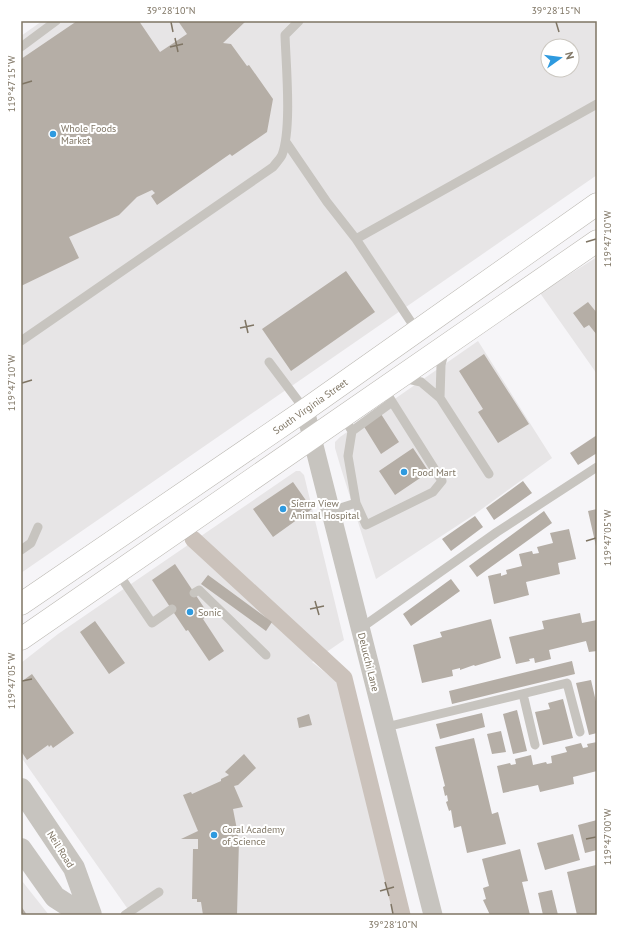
<svg xmlns="http://www.w3.org/2000/svg" width="618" height="936" viewBox="0 0 618 936" font-family="'PT Sans',sans-serif">
<rect width="100%" height="100%" fill="#f6f5f8"/>
<path fill="#e7e5e6" fill-rule="evenodd" d="M42,21H597V175L21,573V36ZM548,46H572V70H548Z
M597,257V374L540,293Z
M478,341L552,458L475,514L376,579L340,465L335,448V442L340,437Z
M296,471H300L304,475L344,640L312,662L337,682L394,915H132L21,757V663L58,634Z
M21,879L22,881L49,915H21Z"/>
<g fill="none" stroke-linecap="round" stroke-linejoin="round">
<path stroke="#cbc2bb" stroke-width="17" d="M193,539L344,678L402,915"/>
</g>
<path fill="#b5aea6" d="M77,21H139L160,52L187,34L178,21H246L223,43L231,44L247,66L249,65L273,99L267,132L232,156L230,154L157,205L151,196L155,193L152,190L137,197L119,215L69,237L79,258L21,286V59Z
M346,271L375,312L291,371L262,329Z
M588,302L597,313V335L589,325L584,328L573,313Z
M484,354L529,424L498,443L478,412L483,409L459,371Z
M381,414L399,442L381,454L363,425Z
M597,435V453L578,465L570,453Z
M413,448L429,472L395,495L379,471Z
M523,481L532,493L494,520L486,508Z
M293,482L312,509L273,537L253,509Z
M597,509V546H596L588,511Z
M544,511L552,523L477,577L469,566Z
M475,516L483,527L451,551L442,539Z
M569,529L576,559L558,563L560,574L526,582L529,595L494,604L488,576L501,573V576L507,574L506,570L522,566L519,554L532,551L533,554L539,553L537,547L553,543L550,533Z
M175,564L209,615L203,619L224,651L209,661L188,630L186,631L152,580Z
M208,575L272,622L266,631L201,584Z
M451,579L460,591L411,626L403,614Z
M580,613L582,623L597,620V651L589,652L586,641L549,650L551,659L535,663L534,658L529,659L530,661L516,664L509,637L544,629L542,621Z
M491,619L501,658L475,666L474,665L460,670V668L452,670L453,676L422,683L413,645L442,637L440,632Z
M95,621L125,663L109,674L80,632Z
M572,661L575,674L452,704L449,691Z
M32,674L74,733L53,748L51,745L49,747L48,745L27,760L21,751V682Z
M591,680L597,706V733L589,735L576,683Z
M563,699L573,738L543,745L535,712L550,709L548,703Z
M517,710L527,751L513,754L503,714Z
M482,713L485,727L440,739L436,724Z
M309,714L312,725L299,728L297,718Z
M501,731L506,752L492,754L487,734Z
M474,738L492,814L498,812L506,844L467,853L461,826L454,828L451,810L449,811L446,802L448,801L447,795L445,796L443,787L445,786L435,747Z
M597,742V771L573,777L574,784L540,792L538,785L503,793L497,766L510,763L511,765L516,764L515,759L531,755L533,765L546,762L547,764L552,763L551,756L567,752L565,747L581,743L583,748L588,747L587,744Z
M244,754L256,768L238,785L234,786L243,807L233,809L239,840L237,915H203L201,902H197V899H192L193,849H198V839H181L198,831L183,795L191,792L192,794L221,781V779L229,775L225,772Z
M597,820V850L585,853L578,825Z
M573,834L580,860L545,870L537,843Z
M520,849L528,881L522,882L530,915H490L483,900L486,899L483,888L489,886L482,859Z
M596,865L597,915H577L567,872Z
M552,890L558,915H543L538,893Z
M21,906L27,915H21Z"/>
<g fill="none" stroke-linecap="round" stroke-linejoin="round">
<defs>
<path id="primary" d="M21,604L305,410L597,204
M21,639L597,241"/>
</defs>
<use href="#primary" stroke="#bab7b1" stroke-width="23"/>
<path stroke="#c7c4bf" stroke-width="9" d="M21,47L56,21
M286,142L327,202L356,239L417,331
M356,239L597,104
M21,341L273,167C276,163 280,159 282,155C292,128 286,66 285,35L299,21
M269,362L305,410
M403,378L421,382L440,398L489,474
M440,398L441,365L445,349
M343,417L352,431L348,456L356,503
M352,431L392,402
M331,511L356,503L366,525L433,492L442,481L384,389
M21,550L31,543L38,527
M118,573L152,623L172,609
M194,593L199,590L266,655
M361,628L497,532L597,467
M523,694L535,745
M386,727L567,683L580,732
M125,915L159,892"/>
<path stroke="#c7c4bf" stroke-width="19" d="M305,410L433,915"/>
<path stroke="#c7c4bf" stroke-width="22" d="M21,789L74,868L91,915
M21,849L55,897L83,915"/>
<use href="#primary" stroke="#fff" stroke-width="22"/>
</g>
<path fill="none" stroke="#7f7564" stroke-width="1.5" d="M171,22L173,32M556,22L559,32M175,38L178,52M170,47L183,44M22,84L32,81M586,242L596,239M245,320L248,333M240,328L254,325M22,383L32,380M586,541L596,538M315,601L319,615M310,609L324,606M22,681L32,679M586,839L596,837M385,882L389,896M380,891L394,887M391,904L393,914"/>
<g fill="#2e9adf" stroke="#fff" stroke-width="1.5">
<circle cx="53" cy="134" r="4"/>
<circle cx="404" cy="472" r="4"/>
<circle cx="283" cy="509" r="4"/>
<circle cx="190" cy="612" r="4"/>
<circle cx="214" cy="835" r="4"/>
</g>
<g text-anchor="middle" stroke-width="4" stroke-linejoin="round" paint-order="stroke">
<g font-size="10" fill="#7f7564" stroke="#fff" text-anchor="start">
<text x="61" y="132">Whole Foods<tspan x="61" dy="12">Market</tspan></text>
<text x="412" y="476">Food Mart</text>
<text x="291" y="507">Sierra View<tspan x="291" dy="12">Animal Hospital</tspan></text>
<text x="198" y="616">Sonic</text>
<text x="222" y="833">Coral Academy<tspan x="222" dy="12">of Science</tspan></text>
</g>
<g font-size="10" fill="#7f7564" stroke="#fff">
<text transform="translate(310 406) rotate(-35)" y="4">South Virginia Street</text>
<text transform="translate(369 662) rotate(76)" y="4">Delucchi Lane</text>
<text transform="translate(61 849) rotate(58)" y="4">Neil Road</text>
</g>
</g>
<rect width="618" height="936" fill="none" stroke="#ffffff" stroke-width="44"/>
<g transform="translate(560 58) rotate(76)"><circle r="19" fill="#ffffff" stroke="#ccc8c1"/>
<path d="M0-3L7 15L0 10L-7 15Z" fill="#2e9adf"/>
<text y="-6" font-size="11" font-weight="bold" text-anchor="middle" fill="#7f7564">N</text>
</g>
<rect x="22" y="22" width="574" height="892" fill="none" stroke="#7f7564" stroke-width="1.5"/>
<g font-size="10" text-anchor="middle" fill="#7f7564">
<text x="171" y="14">39°28'10"N</text>
<text x="556" y="14">39°28'15"N</text>
<text transform="translate(11 84) rotate(-90)" y="4">119°47'15"W</text>
<text transform="translate(607 239) rotate(-90)" y="4">119°47'10"W</text>
<text transform="translate(11 383) rotate(-90)" y="4">119°47'10"W</text>
<text transform="translate(607 538) rotate(-90)" y="4">119°47'05"W</text>
<text transform="translate(11 681) rotate(-90)" y="4">119°47'05"W</text>
<text transform="translate(607 837) rotate(-90)" y="4">119°47'00"W</text>
<text x="393" y="928">39°28'10"N</text>
</g>
</svg>
